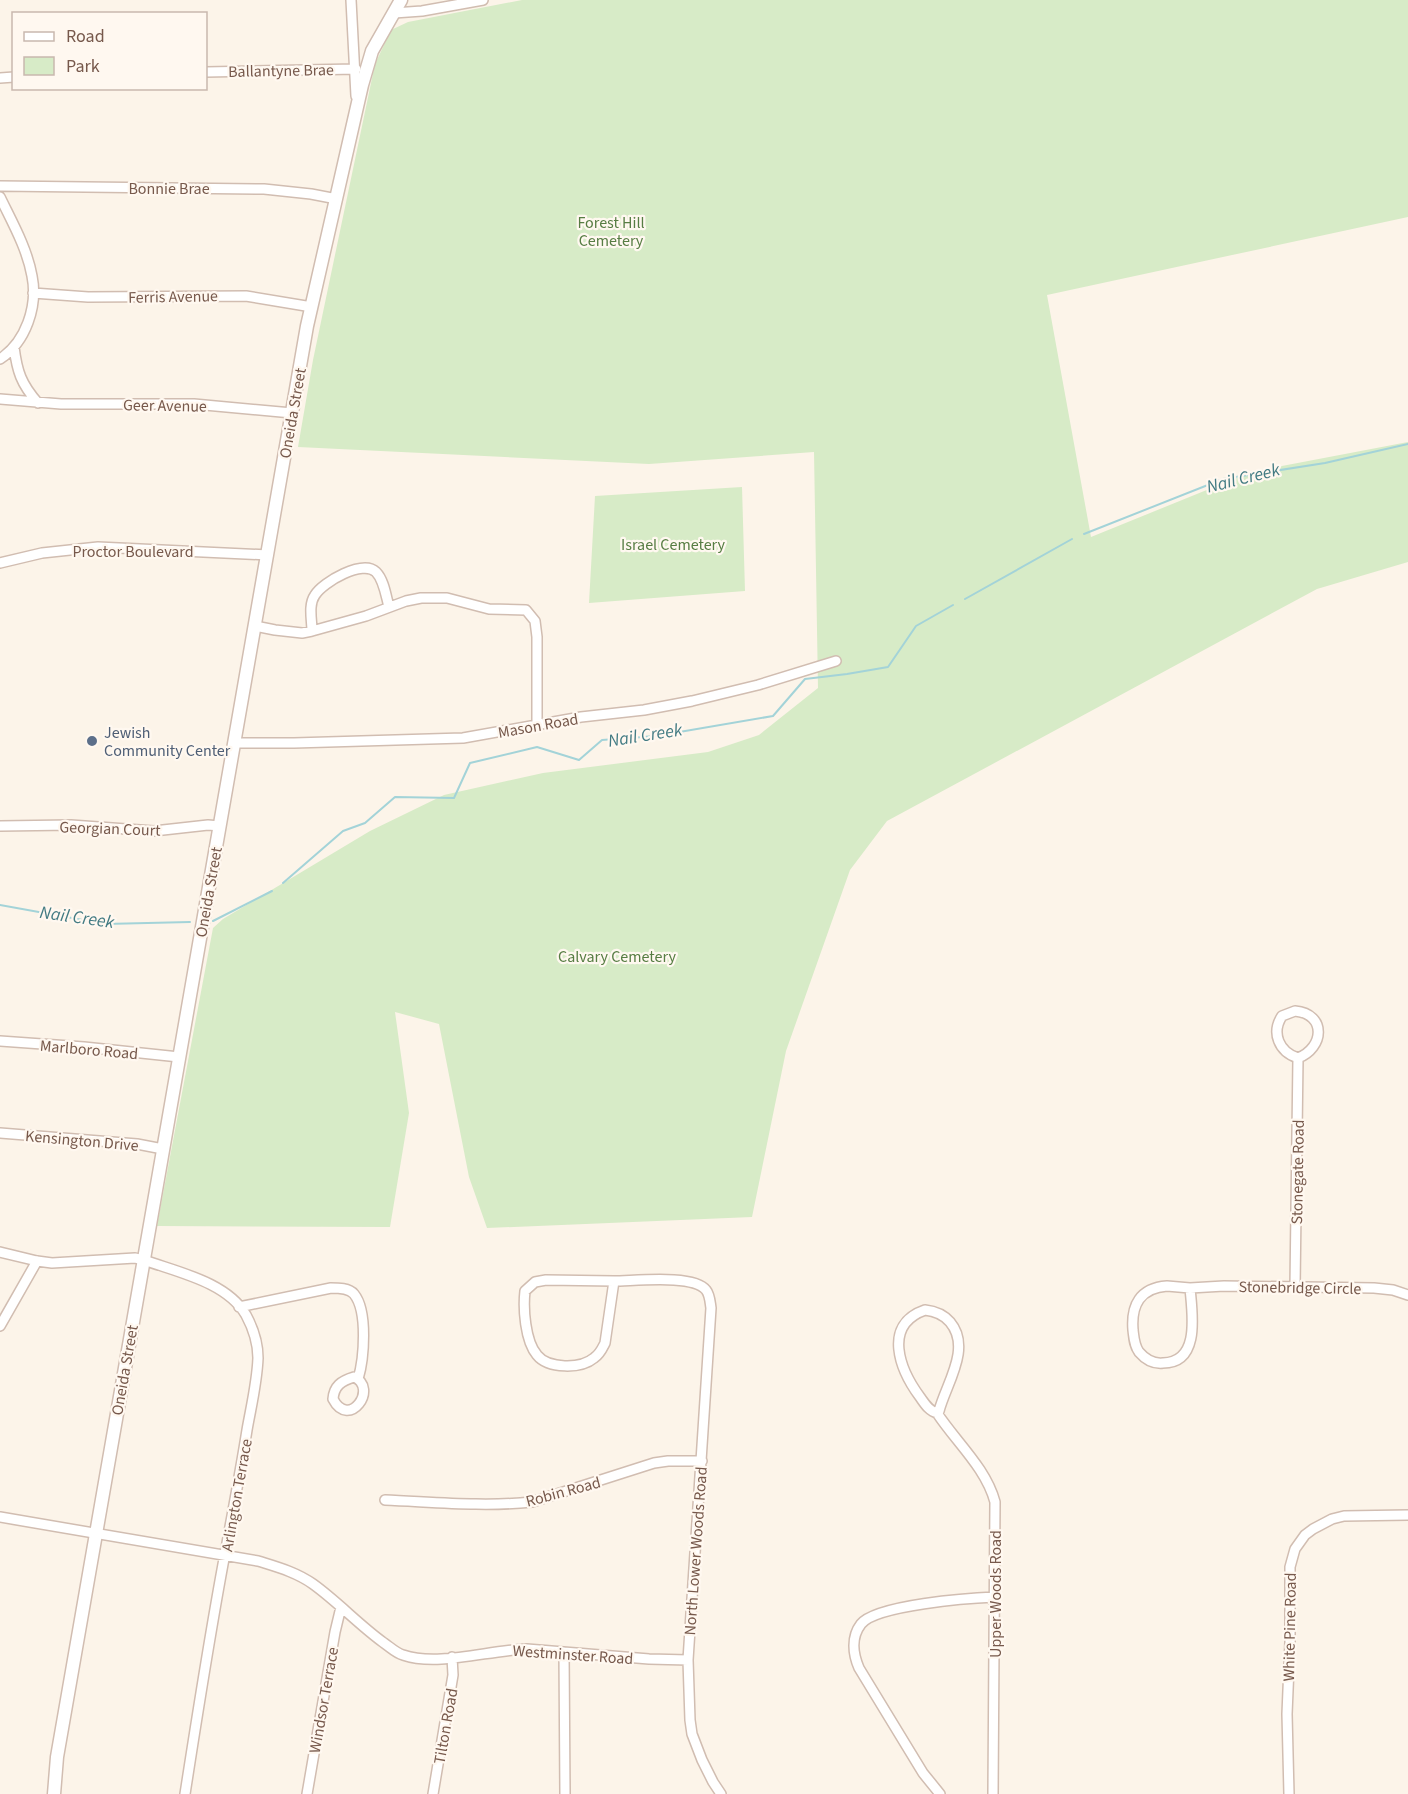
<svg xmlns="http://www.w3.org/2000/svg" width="1408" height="1794" viewBox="0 0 1408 1794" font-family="'Source Sans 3',sans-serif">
<rect width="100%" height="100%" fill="#fcf4e9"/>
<path fill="#d7ebc7" d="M522,0H1408V217L1047,295L1091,537L1251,472L1408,442V562L1317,589L887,821L850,870L786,1051L752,1217L487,1228L469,1177L439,1024L395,1012L409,1113L390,1227L157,1226L213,928L223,919L370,831L444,795L543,773L708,752L759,735L818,688L814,452L649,464L298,447L313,360L375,64L391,30L408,22Z
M742,487L745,591L589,603L595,496Z"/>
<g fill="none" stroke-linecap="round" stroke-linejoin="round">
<path stroke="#a3d3d8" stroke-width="2" d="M1084,534L1223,479L1325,463L1408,444
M965,599L1072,539
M283,883L343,831L365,823L395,797L454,798L470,763L537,747L579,760L602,740L656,736L773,716L805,679L847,674L888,667L916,626L953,605
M0,905L105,924L190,922
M213,921L272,891"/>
<defs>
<path id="minor" d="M351,0L356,96
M394,13L422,11L483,0
M206,72L356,69
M0,78L14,77
M0,186L264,189L311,194L337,199
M0,197C12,222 27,248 32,276C38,306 26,342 0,359
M33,293L88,297L246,296L312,307
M14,347C17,371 21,384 38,403
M0,399L61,404H194L292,413
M0,563L42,553L98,547L268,555
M255,626L275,630L302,633L312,631L366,616L406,601L421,598H447L489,609L526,610L535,621L537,637V725
M312,631C312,620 308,605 315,595C323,582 363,559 376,572C384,580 386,596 389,607
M234,743H294L463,738L581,717L644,710L692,701L758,685L836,661
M0,826L71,825L154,831L208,825L220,826
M1295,1011C1327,1014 1324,1048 1298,1058C1279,1052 1271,1033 1282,1016Z
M0,1041L84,1047L179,1057
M0,1133L137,1144L163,1149
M0,1252L37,1261L52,1263L135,1258L144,1260C177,1272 227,1282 246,1315C253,1328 258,1343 258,1358C257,1383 251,1407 247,1430C241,1468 234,1505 227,1543C211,1626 198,1710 185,1794
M546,1280L614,1281L605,1343C602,1349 600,1354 594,1358C581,1369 548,1369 537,1355C525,1341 523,1308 525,1291L535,1282Z
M614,1281C634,1281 694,1274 706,1290C710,1295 710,1302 711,1308L688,1660L690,1720L692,1734L702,1760L713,1782L721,1794
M1167,1286L1190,1288C1192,1312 1201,1363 1163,1363C1153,1364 1145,1359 1139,1352C1134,1345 1134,1338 1133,1330C1131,1305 1140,1288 1167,1286Z
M1295,1287L1298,1058
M1190,1288L1224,1286L1374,1288L1393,1290L1408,1295
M239,1307L331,1288C338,1288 349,1288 354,1294C368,1311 364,1359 358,1379
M925,1310C934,1311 944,1315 950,1322C972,1348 946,1384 939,1411L937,1413C929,1411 925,1404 920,1397C900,1370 882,1325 925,1310Z
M0,1326L37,1261
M354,1377C379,1388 349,1430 333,1399C334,1386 341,1381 354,1377Z
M937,1413C956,1442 986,1468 995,1502L993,1794
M385,1500C434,1502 484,1507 532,1502L654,1463L668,1461H702
M0,1517L258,1561C277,1567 296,1572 313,1584C338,1602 359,1625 384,1643C390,1647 396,1653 403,1655C438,1667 489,1650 527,1649L649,1659L688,1660
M564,1652L565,1794
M307,1794L335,1632L341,1607
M433,1794L453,1675L452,1657
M940,1794L923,1773L859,1668C853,1654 851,1637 861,1624C876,1605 969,1598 995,1597
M1289,1794L1287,1714L1290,1642V1567L1295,1549L1305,1535L1313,1529L1332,1519L1344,1516L1408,1515"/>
<path id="tertiary" d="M54,1794L57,1757L307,326L362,85L372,51L401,0"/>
</defs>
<use href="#minor" stroke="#d1bdb1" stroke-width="12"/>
<use href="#tertiary" stroke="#d1bdb1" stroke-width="15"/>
<use href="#minor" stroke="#fff" stroke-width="9"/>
<use href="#tertiary" stroke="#fff" stroke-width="12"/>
</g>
<circle fill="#5c6f8a" stroke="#fff8f0" stroke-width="2" cx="92" cy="741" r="6"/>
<g text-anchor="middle" stroke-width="4.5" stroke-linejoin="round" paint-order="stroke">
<g font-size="16" fill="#77594c" stroke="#fff8f0">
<text transform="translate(281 70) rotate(-1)" y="6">Ballantyne Brae</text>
<text x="169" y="194">Bonnie Brae</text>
<text transform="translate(173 296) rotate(-1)" y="6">Ferris Avenue</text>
<text transform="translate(165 405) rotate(1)" y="6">Geer Avenue</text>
<text transform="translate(292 413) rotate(-80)" y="6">Oneida Street</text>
<text x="133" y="557">Proctor Boulevard</text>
<text transform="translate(538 725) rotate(-10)" y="6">Mason Road</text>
<text transform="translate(110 828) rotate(2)" y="6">Georgian Court</text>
<text transform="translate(208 892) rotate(-80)" y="6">Oneida Street</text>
<text transform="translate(89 1049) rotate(5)" y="6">Marlboro Road</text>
<text transform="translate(82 1140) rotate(5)" y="6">Kensington Drive</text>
<text transform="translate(1297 1172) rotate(-89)" y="6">Stonegate Road</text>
<text transform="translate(1300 1287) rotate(1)" y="6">Stonebridge Circle</text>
<text transform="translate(124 1370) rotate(-80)" y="6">Oneida Street</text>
<text transform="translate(563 1491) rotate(-15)" y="6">Robin Road</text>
<text transform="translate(236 1495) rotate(-80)" y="6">Arlington Terrace</text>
<text transform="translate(695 1551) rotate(-86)" y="6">North Lower Woods Road</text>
<text transform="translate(995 1594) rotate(-90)" y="6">Upper Woods Road</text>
<text transform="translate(1289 1627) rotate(-89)" y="6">White Pine Road</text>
<text transform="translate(573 1654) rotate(4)" y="6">Westminster Road</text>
<text transform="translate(323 1700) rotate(-80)" y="6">Windsor Terrace</text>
<text transform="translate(445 1726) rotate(-80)" y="6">Tilton Road</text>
</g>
<g font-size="16" fill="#577d43" stroke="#fff8f0">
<text x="611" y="228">Forest Hill<tspan x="611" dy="18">Cemetery</tspan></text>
<text x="673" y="550">Israel Cemetery</text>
<text x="617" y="962">Calvary Cemetery</text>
</g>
<g font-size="16" fill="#4e5e75" stroke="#fff8f0" text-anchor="start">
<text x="104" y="738">Jewish<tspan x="104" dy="18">Community Center</tspan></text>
</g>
<g font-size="18" font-style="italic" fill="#437b83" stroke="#fff8f0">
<text transform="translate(1243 478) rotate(-14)" y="6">Nail Creek</text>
<text transform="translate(645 735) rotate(-9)" y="6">Nail Creek</text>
<text transform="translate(77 917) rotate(8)" y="6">Nail Creek</text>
</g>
</g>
<rect x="12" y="12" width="195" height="78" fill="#fff8f0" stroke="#c9b8ae" stroke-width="1.5"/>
<rect x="24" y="32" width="30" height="9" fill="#ffffff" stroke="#c9b8ae" stroke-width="1.5"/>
<text x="66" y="42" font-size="18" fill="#77594c">Road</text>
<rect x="24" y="57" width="30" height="18" fill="#d7ebc7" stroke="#c9b8ae" stroke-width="1.5"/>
<text x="66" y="72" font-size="18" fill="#77594c">Park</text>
</svg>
